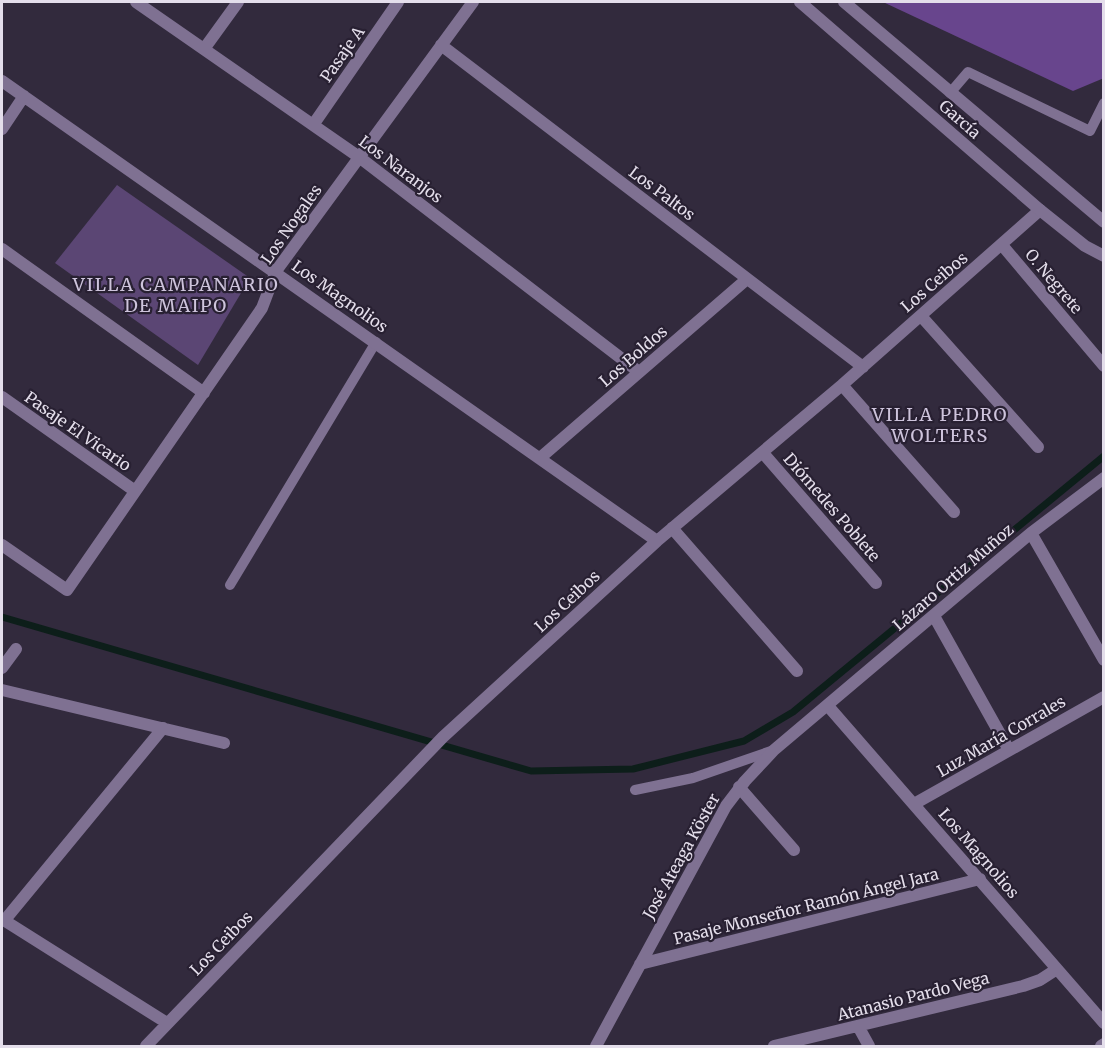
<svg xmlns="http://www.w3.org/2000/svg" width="1105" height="1048" viewBox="0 0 1105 1048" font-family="Merriweather,serif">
<rect width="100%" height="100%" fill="#322a3d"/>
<path fill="#5b4674" d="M117,185L250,278L198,365L55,263Z"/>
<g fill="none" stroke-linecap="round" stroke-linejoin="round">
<path stroke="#0d1e1a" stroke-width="7" d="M2,617L531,771L633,769L744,741L793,712L1104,456"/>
</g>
<path fill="#68458d" d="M883,2H1104V78L1073,91Z"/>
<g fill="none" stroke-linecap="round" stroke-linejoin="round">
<path stroke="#7f7192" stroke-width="10" d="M950,93L968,72L1090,131L1104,103
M230,585L376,342
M635,790L693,778L774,750"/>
<path stroke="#7f7192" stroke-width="12" d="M136,2L359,157L639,372
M441,45L863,367
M204,49L238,2
M2,81L657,541
M313,125L398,2
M2,129L24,96
M1002,245L1104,366
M2,249L204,393
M921,316L1038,447
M842,385L954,512
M2,397L135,491
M763,453L876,583
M540,458L747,279
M672,528L797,671
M1031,533L1104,660
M2,545L67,590L262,308L276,271L473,2
M934,616L1009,750
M2,668L16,649
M2,690L224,743
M828,706L1104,1023
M739,787L794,850
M914,804L1104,697
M2,919L167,1023
M4,921L163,728
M640,964L980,879
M858,1026L869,1046
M146,1046L443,737L657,541L842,385L1040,210
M596,1046L726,806L745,781L774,750L1031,533L1104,478
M774,1046L1023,986L1040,980L1057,969
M1101,1046L1104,1044"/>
<path stroke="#7f7192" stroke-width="12" d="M800,2L1040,210L1085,246L1104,256
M844,2L1104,222"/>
</g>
<g text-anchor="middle" stroke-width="4.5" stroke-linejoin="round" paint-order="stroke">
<g font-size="16" fill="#e4deeb" stroke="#282032">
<text transform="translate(342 54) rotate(-55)" y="6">Pasaje A</text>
<text transform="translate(960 119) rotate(41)" y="6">García</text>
<text transform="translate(401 169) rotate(37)" y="6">Los Naranjos</text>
<text transform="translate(662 193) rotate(37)" y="6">Los Paltos</text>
<text transform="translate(291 224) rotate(-55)" y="6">Los Nogales</text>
<text transform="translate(1054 281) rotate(50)" y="6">O. Negrete</text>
<text transform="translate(934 282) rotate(-41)" y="6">Los Ceibos</text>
<text transform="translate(340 296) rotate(35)" y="6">Los Magnolios</text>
<text transform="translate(633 356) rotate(-41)" y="6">Los Boldos</text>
<text transform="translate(78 431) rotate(35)" y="6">Pasaje El Vicario</text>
<text transform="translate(832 507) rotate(49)" y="6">Diómedes Poblete</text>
<text transform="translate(953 577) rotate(-41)" y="6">Lázaro Ortiz Muñoz</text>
<text transform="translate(567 601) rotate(-43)" y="6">Los Ceibos</text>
<text transform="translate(1001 736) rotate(-30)" y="6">Luz María Corrales</text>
<text transform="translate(979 853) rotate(49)" y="6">Los Magnolios</text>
<text transform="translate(681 856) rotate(-61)" y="6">José Ateaga Köster</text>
<text transform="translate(806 906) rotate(-14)" y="6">Pasaje Monseñor Ramón Ángel Jara</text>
<text transform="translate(221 943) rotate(-46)" y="6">Los Ceibos</text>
<text transform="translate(913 996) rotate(-14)" y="6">Atanasio Pardo Vega</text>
</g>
<g font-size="18" letter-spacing="1.5" fill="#cec4dc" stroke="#282032">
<text x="176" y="291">VILLA CAMPANARIO<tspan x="176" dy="21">DE MAIPO</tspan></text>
<text x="940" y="421">VILLA PEDRO<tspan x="940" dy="21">WOLTERS</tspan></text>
</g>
</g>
<rect width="1105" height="1048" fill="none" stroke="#e4deeb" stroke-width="6"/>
</svg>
